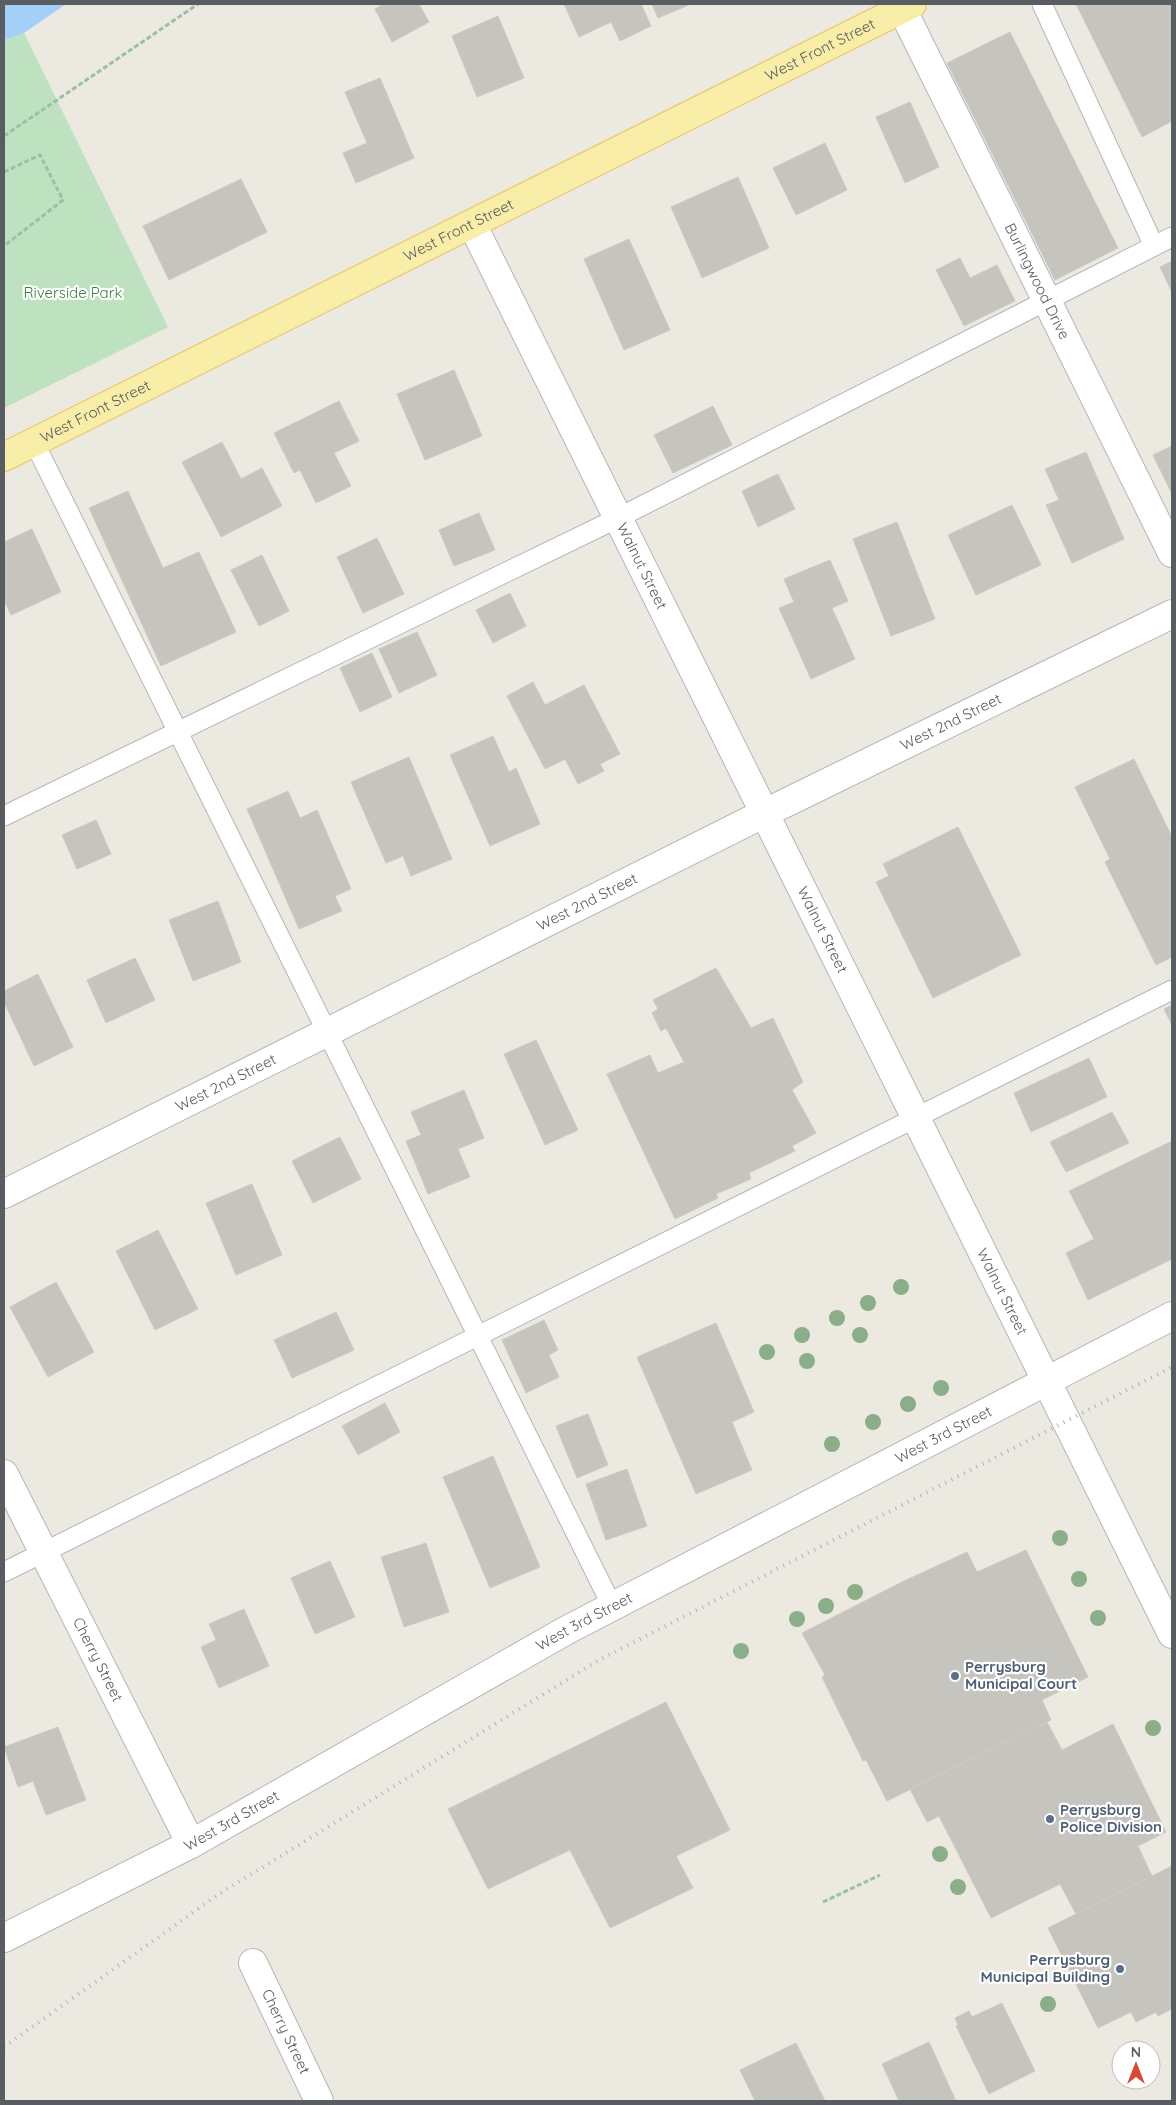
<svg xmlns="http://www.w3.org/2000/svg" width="1176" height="2105" viewBox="0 0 1176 2105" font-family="Quicksand,sans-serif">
<rect width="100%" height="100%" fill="#ebe9e0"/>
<path fill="#bee1bf" d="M24,33L168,327L4,408V40Z"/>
<path fill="#a3d0f8" d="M4,4H66L24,33L4,40Z"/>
<path fill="#c6c4be" stroke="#cfcabf" d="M384,4H419L429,22L392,42L375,9Z
M564,4H641L651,26L620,41L611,22L579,37Z
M652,4H691L658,18Z
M1076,4H1172V121L1142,137Z
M498,16L524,78L477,97L452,36Z
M1010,32L1118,248L1055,280L947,63Z
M380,78L414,158L356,183L343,153L367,143L345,92Z
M910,102L939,167L905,183L876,117Z
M825,143L847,190L796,215L773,168Z
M738,177L769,248L702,278L671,207Z
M241,179L267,232L169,280L143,226Z
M629,239L670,330L624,350L584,259Z
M960,258L970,278L997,265L1015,301L964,326L936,270Z
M1172,261V292L1160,267Z
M454,370L482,436L425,460L397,394Z
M339,401L359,441L334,453L351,486L316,503L300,470L294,473L274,433Z
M713,406L732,445L673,473L654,435Z
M222,442L241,479L262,468L282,506L221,537L182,462Z
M1172,446V494L1153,455Z
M1086,452L1124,539L1072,563L1046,505L1059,500L1045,469Z
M778,474L795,509L758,527L742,491Z
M128,491L163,568L199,552L236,632L161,666L89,508Z
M1012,505L1041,565L976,595L948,535Z
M479,513L495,550L454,566L439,530Z
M897,522L935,619L891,636L853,539Z
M32,529L61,592L11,615L4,600V542Z
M377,538L404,594L363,613L337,557Z
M262,555L289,611L259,626L231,570Z
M830,560L848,601L832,608L855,659L811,679L779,608L794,602L784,579Z
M510,593L526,626L493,643L476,610Z
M417,632L437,675L399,693L379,649Z
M372,653L392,697L360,712L340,668Z
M533,682L545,705L584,685L620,754L600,764L604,771L578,784L565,759L545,769L507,696Z
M493,736L509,772L516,768L540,824L490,846L450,755Z
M409,757L452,859L411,876L403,856L386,863L351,782Z
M1134,759L1172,837V957L1156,965L1105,862L1110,859L1075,787Z
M288,791L300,818L317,810L351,889L335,896L342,911L299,929L247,809Z
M96,820L111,854L77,869L62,835Z
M958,827L1021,955L933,998L876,882L889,876L883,864Z
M218,901L241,962L193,981L169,920Z
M135,958L155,1000L106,1023L87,980Z
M716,968L751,1028L773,1018L803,1082L792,1090L816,1133L792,1146L795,1151L749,1173L751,1179L716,1194L718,1198L675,1219L607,1074L650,1055L658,1073L684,1062L666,1028L661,1031L652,1013L658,1009L653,1000Z
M38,974L73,1047L34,1066L4,1002V991Z
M1172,1005V1025L1164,1009Z
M536,1040L578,1130L545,1145L504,1054Z
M1089,1058L1107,1097L1031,1132L1014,1093Z
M464,1090L484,1138L458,1149L470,1177L428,1194L406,1141L421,1135L411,1112Z
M1112,1112L1129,1143L1066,1172L1050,1142Z
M340,1137L361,1179L313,1203L292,1161Z
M1172,1141V1259L1088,1300L1066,1253L1094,1239L1069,1191Z
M252,1184L282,1255L236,1275L206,1203Z
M158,1230L198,1309L155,1330L116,1251Z
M56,1282L94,1352L48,1377L10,1307Z
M336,1312L354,1350L292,1378L274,1340Z
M544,1320L558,1350L549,1355L559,1377L526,1393L502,1340Z
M716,1323L754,1412L732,1422L752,1470L696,1494L637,1357Z
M385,1403L400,1432L358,1455L342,1426Z
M588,1414L608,1465L577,1478L556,1426Z
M493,1456L540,1567L490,1588L443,1477Z
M627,1469L647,1526L606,1540L586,1484Z
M426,1543L449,1612L404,1627L381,1557Z
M1026,1550L1088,1677L1042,1700L1051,1720L887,1801L866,1760L863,1761L822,1677L825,1675L802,1633L902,1582L967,1552L977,1572Z
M330,1561L355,1617L315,1634L291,1578Z
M244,1609L269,1666L219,1688L201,1647L216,1640L209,1624Z
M666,1702L730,1830L676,1856L693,1888L610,1928L570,1850L488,1889L448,1809Z
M1047,1722L1062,1750L1113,1724L1166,1832L1138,1846L1152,1876L1076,1914L1060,1884L991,1918L939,1816L927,1822L910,1789Z
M58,1727L86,1800L46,1815L33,1781L18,1787L4,1747Z
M1172,1866V2009L1158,2016L1156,2012L1136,2022L1131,2012L1098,2028L1048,1928Z
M1002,2003L1035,2071L989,2094L956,2026L958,2025L955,2018L969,2011L972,2017Z
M929,2042L956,2101H899L882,2064Z
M796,2043L825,2101H755L740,2070Z"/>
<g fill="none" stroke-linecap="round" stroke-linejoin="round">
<defs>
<path id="lane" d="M1042,4L1154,246
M34,442L612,1606
M4,816L618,518L1172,237
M4,1572L1172,990"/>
<g id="street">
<path id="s1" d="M902,9L1172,553"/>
<path id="s2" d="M472,224L1172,1634"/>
<path id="s3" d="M4,1194L765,813L1172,614"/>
<path id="s4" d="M4,1474L191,1844"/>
<path id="s5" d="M4,1938L191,1844L567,1630L1172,1316"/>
<path id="s6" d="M253,1963L319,2101"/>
</g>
<g id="primary">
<path id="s7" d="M4,457L912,4"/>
</g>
</defs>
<use href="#lane" stroke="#b3b6ba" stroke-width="21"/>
<use href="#street" stroke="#b3b6ba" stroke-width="30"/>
<use href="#primary" stroke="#e6c55e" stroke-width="30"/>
<path stroke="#98c1a5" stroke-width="3" stroke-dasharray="5 2.5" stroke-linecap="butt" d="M4,136L198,4
M4,172L40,155L63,200L4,246
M823,1902L880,1875"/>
<use href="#lane" stroke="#fff" stroke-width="19"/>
<use href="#street" stroke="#fff" stroke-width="28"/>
<use href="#primary" stroke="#f8eea7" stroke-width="28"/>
<path stroke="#b1b2b2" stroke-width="4" stroke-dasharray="1 6" stroke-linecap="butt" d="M4,2047L219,1894L599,1660L1172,1367"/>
</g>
<g fill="#8aae87">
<circle cx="901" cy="1287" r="8"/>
<circle cx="868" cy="1303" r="8"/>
<circle cx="837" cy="1318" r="8"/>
<circle cx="802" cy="1335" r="8"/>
<circle cx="860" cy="1335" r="8"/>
<circle cx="767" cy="1352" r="8"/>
<circle cx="807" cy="1361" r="8"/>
<circle cx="941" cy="1388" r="8"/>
<circle cx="908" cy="1404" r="8"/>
<circle cx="873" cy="1422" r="8"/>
<circle cx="832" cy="1444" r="8"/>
<circle cx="1060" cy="1538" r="8"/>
<circle cx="1079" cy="1579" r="8"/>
<circle cx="855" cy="1592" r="8"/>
<circle cx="826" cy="1606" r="8"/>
<circle cx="1098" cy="1618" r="8"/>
<circle cx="797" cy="1619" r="8"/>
<circle cx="741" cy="1651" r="8"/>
<circle cx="1153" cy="1728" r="8"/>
<circle cx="940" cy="1854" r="8"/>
<circle cx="958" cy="1887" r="8"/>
<circle cx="1048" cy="2004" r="8"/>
</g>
<g fill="#5c6f8a" stroke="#fff" stroke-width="2">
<circle cx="955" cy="1676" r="5"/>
<circle cx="1050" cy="1819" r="5"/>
<circle cx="1120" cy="1969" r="5"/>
</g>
<g text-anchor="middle" stroke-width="4.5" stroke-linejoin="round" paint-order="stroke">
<g font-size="15" fill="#595c60" stroke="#fff">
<text dy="5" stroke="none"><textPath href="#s7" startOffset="912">West Front Street</textPath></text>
<text dy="5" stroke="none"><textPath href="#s7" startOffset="508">West Front Street</textPath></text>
<text dy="5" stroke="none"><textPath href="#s1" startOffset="304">Burlingwood Drive</textPath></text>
<text dy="5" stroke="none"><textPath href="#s7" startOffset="102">West Front Street</textPath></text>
<text dy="5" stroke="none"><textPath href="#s2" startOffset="382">Walnut Street</textPath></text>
<text dy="5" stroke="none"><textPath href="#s3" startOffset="1058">West 2nd Street</textPath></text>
<text dy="5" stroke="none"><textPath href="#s3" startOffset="652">West 2nd Street</textPath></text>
<text dy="5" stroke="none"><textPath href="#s2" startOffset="788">Walnut Street</textPath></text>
<text dy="5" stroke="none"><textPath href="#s3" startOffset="248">West 2nd Street</textPath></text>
<text dy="5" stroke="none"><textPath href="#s2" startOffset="1192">Walnut Street</textPath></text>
<text dy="5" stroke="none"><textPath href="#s5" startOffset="1066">West 3rd Street</textPath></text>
<text dy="5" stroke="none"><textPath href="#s5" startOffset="661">West 3rd Street</textPath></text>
<text dy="5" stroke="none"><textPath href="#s4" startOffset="208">Cherry Street</textPath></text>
<text dy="5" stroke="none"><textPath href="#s5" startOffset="256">West 3rd Street</textPath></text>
<text dy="5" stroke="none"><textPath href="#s6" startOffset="76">Cherry Street</textPath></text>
</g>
<g font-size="15" fill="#3a7e3f" stroke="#fff">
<text x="73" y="298">Riverside Park</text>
</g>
<g font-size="15" font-weight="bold" fill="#4e5e75" stroke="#fff" text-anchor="start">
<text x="965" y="1672">Perrysburg<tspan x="965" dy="17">Municipal Court</tspan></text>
<text x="1060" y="1815">Perrysburg<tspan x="1060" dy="17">Police Division</tspan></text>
<text x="1110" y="1965" text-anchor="end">Perrysburg<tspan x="1110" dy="17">Municipal Building</tspan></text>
</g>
</g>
<rect width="1176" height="2105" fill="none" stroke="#595c60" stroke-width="10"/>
<g transform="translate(1136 2065)"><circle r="24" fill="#ffffff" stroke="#bdbebf"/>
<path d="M0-4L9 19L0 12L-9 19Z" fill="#db4836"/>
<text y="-8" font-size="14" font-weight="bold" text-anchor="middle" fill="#595c60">N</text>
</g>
</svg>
